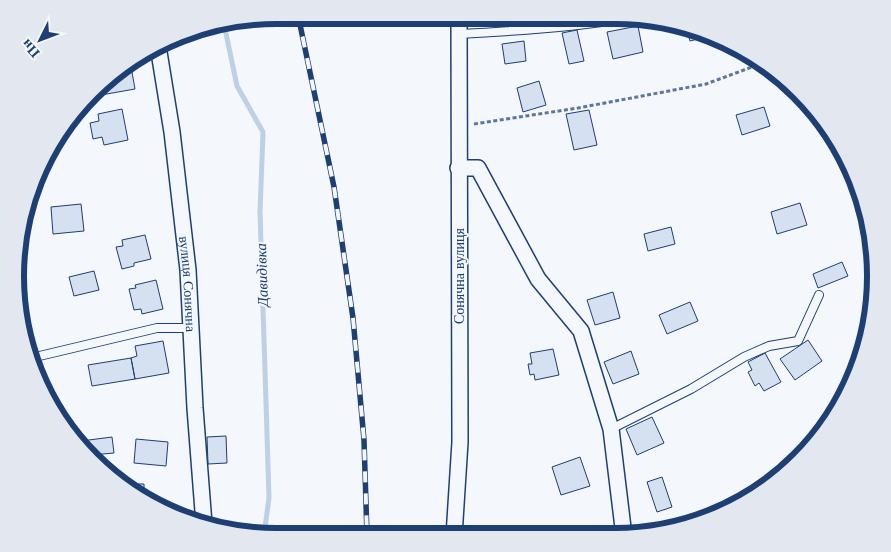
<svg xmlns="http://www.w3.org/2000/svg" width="891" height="552" viewBox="0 0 891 552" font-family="'Libre Baskerville',serif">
<rect width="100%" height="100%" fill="#f4f7fb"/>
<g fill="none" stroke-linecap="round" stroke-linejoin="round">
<path stroke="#bed0e5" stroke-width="5" d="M224,24L237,86L263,132L260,212L269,498L264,535"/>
</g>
<path fill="#d5e0f0" stroke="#1d3f73" d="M531,17H548V23L531,24Z
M638,26L643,52L613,59L607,32Z
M686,27L714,35L690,41Z
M577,30L584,61L569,64L562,33Z
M524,41L526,61L505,64L502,44Z
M130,61L135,89L101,95L99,89L128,62Z
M539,81L546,105L523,112L517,88Z
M764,107L770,126L742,135L736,115Z
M122,109L128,140L104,145L102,137L93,139L90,123L99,121L98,114Z
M589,110L597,145L574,150L566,114Z
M800,203L807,225L777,234L771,212Z
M81,204L84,231L53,234L51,207Z
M671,227L675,244L648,251L644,234Z
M145,235L151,259L134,263V266L122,269L116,247L123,246L122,240Z
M842,262L848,276L818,288L813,274Z
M94,271L99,290L74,296L69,277Z
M156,280L163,309L142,314L141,309L134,310L129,289L136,288L135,285Z
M613,292L620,318L595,325L587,300Z
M690,302L698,321L667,334L659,315Z
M808,340L822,361L795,380L780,359Z
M163,341L169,373L135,379L131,358L137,356L135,346Z
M553,349L559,375L535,380L534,374L530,375L528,364H532L530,353Z
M631,351L639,374L613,384L604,362Z
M765,353L781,382L764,391L759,383L755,386L748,372L752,370L748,362Z
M131,358L135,379L92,386L88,365Z
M38,362L47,393H46L33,364Z
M652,417L664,443L637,455L626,429Z
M226,436L227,463L208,464L207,437Z
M112,437L114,453L91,455L81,445V441Z
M136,439L168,442L166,466L134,463Z
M580,457L590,486L561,495L552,467Z
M662,477L672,507L657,512L647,482Z
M119,484H144V498Z"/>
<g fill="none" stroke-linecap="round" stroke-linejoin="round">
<defs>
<path id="service" d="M459,34C518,31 577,27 636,17
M31,358L157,328H191
M611,429L691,389L744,357L769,346L798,341L819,295"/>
<g id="minor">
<path id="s1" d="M158,46L172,132L188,270L195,408L204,524"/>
<path d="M458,168H478L538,279L581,331L611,429L624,536"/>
<path d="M454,536L460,442L459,16"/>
</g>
</defs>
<use href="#service" stroke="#1d3f73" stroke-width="10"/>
<use href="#minor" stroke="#1d3f73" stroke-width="18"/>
<path stroke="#5e769c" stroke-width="3" stroke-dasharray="4 2.5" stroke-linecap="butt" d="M474,124L578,108L706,84L763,63"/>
<use href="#service" stroke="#f4f7fb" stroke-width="8"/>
<use href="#minor" stroke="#f4f7fb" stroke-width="15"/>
<defs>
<path id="rail" d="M298,15L334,187L353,318L364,440L367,535"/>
</defs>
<use href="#rail" stroke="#1d3f73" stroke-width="5.5"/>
<use href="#rail" stroke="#f4f7fb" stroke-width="4" stroke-dasharray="11" stroke-linecap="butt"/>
</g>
<g text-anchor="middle" stroke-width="4" stroke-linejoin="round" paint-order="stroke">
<g font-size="14" fill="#1d3f73" stroke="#f4f7fb">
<text transform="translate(459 276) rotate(-90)" y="5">Сонячна вулиця</text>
<text dy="5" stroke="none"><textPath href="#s1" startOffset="240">вулиця Сонячна</textPath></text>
</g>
<g font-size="15" font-style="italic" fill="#1d3f73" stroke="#f4f7fb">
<text transform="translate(262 275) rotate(-92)" y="5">Давидівка</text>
</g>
</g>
<path d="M0 0H891V552H0ZM276 24H615A252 252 0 0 1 867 276V276A252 252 0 0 1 615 528H276A252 252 0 0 1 24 276V276A252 252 0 0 1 276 24Z" fill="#e3e8f0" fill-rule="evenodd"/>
<path fill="none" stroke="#1d3f73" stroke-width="6" d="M276 24H615A252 252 0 0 1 867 276V276A252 252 0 0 1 615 528H276A252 252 0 0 1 24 276V276A252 252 0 0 1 276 24Z"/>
<g transform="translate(40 40) rotate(228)" stroke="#f4f7fb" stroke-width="4" paint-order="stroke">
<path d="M0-4L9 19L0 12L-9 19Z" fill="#1d3f73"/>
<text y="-8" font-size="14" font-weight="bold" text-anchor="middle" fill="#1d3f73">Пн</text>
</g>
</svg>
